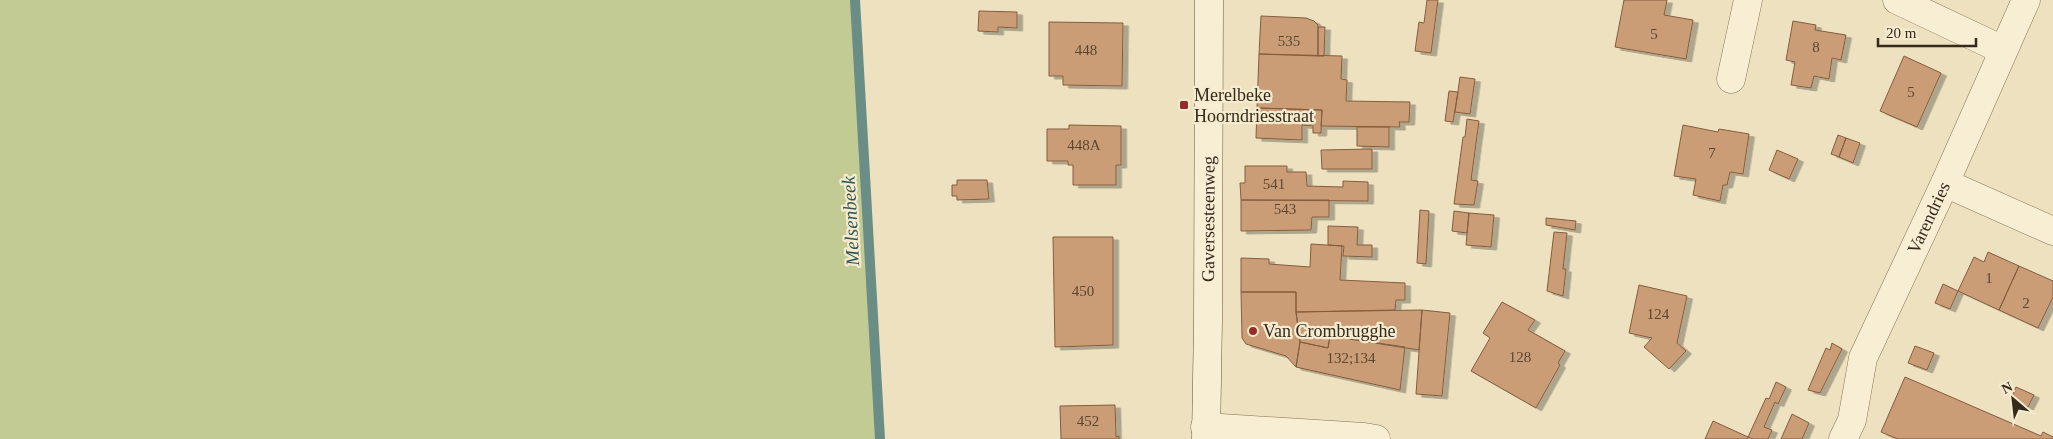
<svg xmlns="http://www.w3.org/2000/svg" width="2053" height="439" viewBox="0 0 2053 439" font-family="'Times New Roman',serif">
<defs>
<filter id="shadow"><feDropShadow dx="5.5" dy="3" stdDeviation="0" flood-color="#0004"/></filter>
</defs>
<rect width="100%" height="100%" fill="#ede1c0"/>
<path fill="#c2cb94" d="M0,0H855L880,439H0Z"/>
<g fill="none" stroke-linecap="round" stroke-linejoin="round">
<path stroke="#6a8d85" stroke-width="10" d="M855,0L880,439"/>
</g>
<path fill="#cb9d76" stroke="#845d3e" filter="url(#shadow)" d="M1427,0H1438L1431,53L1415,51L1419,22L1424,23Z
M1624,0H1667L1664,15L1693,20L1686,59L1615,47Z
M979,11L1017,12V28L998,27V32L978,31Z
M1261,16L1306,18L1314,21L1318,25V56L1259,54Z
M1793,21L1816,25L1815,30L1846,35L1841,60L1832,58L1829,79L1814,76L1811,88L1791,85L1795,62L1786,60Z
M1049,22L1123,23L1122,86L1063,85V76H1049Z
M1318,27H1325L1324,56H1318Z
M1259,54L1342,56L1341,79L1347,80L1346,101L1410,102L1409,122H1399L1400,127L1321,126L1322,110L1257,108Z
M1904,56L1941,73L1917,127L1880,111Z
M1460,77L1475,79L1470,114L1455,112Z
M1449,91L1458,92L1453,122L1445,121Z
M1257,108L1322,110L1321,133H1313V126L1302,125V140L1256,138Z
M1467,119L1479,121L1471,180L1478,181L1474,205L1454,204L1463,137H1465Z
M1069,125L1121,126V165H1116V185H1073V165H1068V161H1047V129H1069Z
M1683,125L1718,132L1719,129L1749,134L1743,174L1730,172L1727,185H1723L1720,201L1693,195L1696,179L1674,176Z
M1357,127H1389V147L1357,146Z
M1838,135L1846,138L1839,157L1831,154Z
M1846,138L1860,143L1853,163L1839,157Z
M1372,149V169H1322L1321,150Z
M1777,150L1798,159L1789,179L1769,170Z
M1245,166H1287V172H1306L1307,186L1343,187V181L1368,182V201L1241,200L1240,183H1245Z
M957,180H987L989,199L957,200V196H952V185H957Z
M1241,200H1329V217H1312L1311,230L1241,231Z
M1420,210L1429,211L1426,264L1417,263Z
M1454,211L1469,213L1467,233L1452,231Z
M1469,213L1494,215L1491,247L1466,245Z
M1546,218L1576,221L1575,230L1546,225Z
M1328,226L1358,227L1357,245H1372V257L1343,256L1344,246L1328,245Z
M1554,232L1567,233L1563,269H1566L1563,296L1547,291Z
M1053,237H1113V345L1055,347Z
M1311,244L1342,246L1340,280L1405,283V300H1396L1395,310L1296,312V292H1241V258L1269,259V264L1310,267Z
M1988,252L2019,266L1999,310L1958,291L1974,257L1984,262Z
M2019,266L2053,281V297L2038,328L1999,310Z
M1943,284L1958,291L1950,309L1935,303Z
M1639,285L1687,296L1677,343L1686,351L1669,369L1644,347L1652,338L1629,333Z
M1241,292H1296V312L1300,342L1296,367L1286,356L1246,344L1242,338Z
M1502,302L1535,320L1528,330L1565,351L1558,363L1560,365L1536,408L1471,371L1490,338L1483,333Z
M1422,310L1419,350L1330,336L1328,348L1300,342L1296,312Z
M1422,310L1450,313L1442,396L1416,394Z
M1330,336L1405,347L1400,390L1296,367L1300,342L1328,348Z
M1832,343L1842,349L1820,393L1808,390L1826,348L1830,350Z
M1915,346L1934,353L1927,370L1908,363Z
M1905,377L2041,436L2043,432L2053,437V439H1898L1881,432Z
M1776,382L1786,387L1778,404L1775,402L1764,427L1772,430L1768,439H1753L1748,437L1766,398L1769,399Z
M2016,387L2034,395L2028,407L2011,399Z
M1115,405L1116,437L1119,436V439H1061L1060,406Z
M1792,414L1809,423L1802,439H1781Z
M1713,421L1748,437L1747,439H1705Z"/>
<g fill="none" stroke-linecap="round" stroke-linejoin="round">
<defs>
<g id="street">
<path d="M1897,0L2003,50"/>
<path d="M1731,79L1748,0"/>
<path d="M1945,183L2053,231"/>
<path d="M1205,427L1364,437L1376,439"/>
<path id="s1" d="M1843,439L1852,420L1863,358L1945,183L2026,0"/>
</g>
<g id="secondary">
<path id="s2" d="M1206,439L1208,321L1209,0"/>
</g>
</defs>
<use href="#street" stroke="#867258" stroke-width="29"/>
<use href="#secondary" stroke="#67533c" stroke-width="29"/>
<use href="#street" stroke="#f8eed3" stroke-width="28"/>
<use href="#secondary" stroke="#f8eed3" stroke-width="28"/>
</g>
<g fill="#942d29" stroke="#f5ebcf" stroke-width="2">
<rect x="1179" y="100" width="10" height="10" rx="2.5"/>
<circle cx="1253" cy="331" r="5"/>
</g>
<g text-anchor="middle" stroke-width="4.5" stroke-linejoin="round" paint-order="stroke">
<g font-size="15" fill="#5a4732">
<text x="1654" y="39">5</text>
<text x="1289" y="46">535</text>
<text x="1816" y="52">8</text>
<text x="1086" y="55">448</text>
<text x="1911" y="97">5</text>
<text x="1084" y="150">448A</text>
<text x="1712" y="158">7</text>
<text x="1274" y="189">541</text>
<text x="1285" y="214">543</text>
<text x="1989" y="283">1</text>
<text x="1083" y="296">450</text>
<text x="2026" y="308">2</text>
<text x="1658" y="319">124</text>
<text x="1520" y="362">128</text>
<text x="1351" y="363">132;134</text>
<text x="1088" y="426">452</text>
</g>
<g font-size="18" fill="#352a1c" stroke="#f5ebcf" text-anchor="start">
<text x="1194" y="101">Merelbeke<tspan x="1194" dy="21">Hoorndriesstraat</tspan></text>
<text x="1263" y="337">Van Crombrugghe</text>
</g>
<g font-size="18" fill="#352a1c" stroke="#f5ebcf">
<text dy="6" stroke="none"><textPath href="#s1" startOffset="239">Varendries</textPath></text>
<text dy="6" stroke="none"><textPath href="#s2" startOffset="220">Gaversesteenweg</textPath></text>
</g>
<g font-size="19" font-style="italic" fill="#2c5554" stroke="#f5ebcf">
<text transform="translate(850 221) rotate(-93)" y="7">Melsenbeek</text>
</g>
</g>
<g transform="translate(2013 399) rotate(332)" stroke="#f5ebcf" stroke-width="4" paint-order="stroke">
<path d="M0-4L9 19L0 12L-9 19Z" fill="#352a1c"/>
<text y="-8" font-size="14" font-weight="bold" text-anchor="middle" fill="#352a1c">N</text>
</g>
<path d="M1878 38v8h98v-8" fill="none" stroke="#352a1c" stroke-width="2.5"/>
<text x="1886" y="38" font-size="15" fill="#352a1c" stroke="#f5ebcf" stroke-width="4" paint-order="stroke">20 m</text>
</svg>
